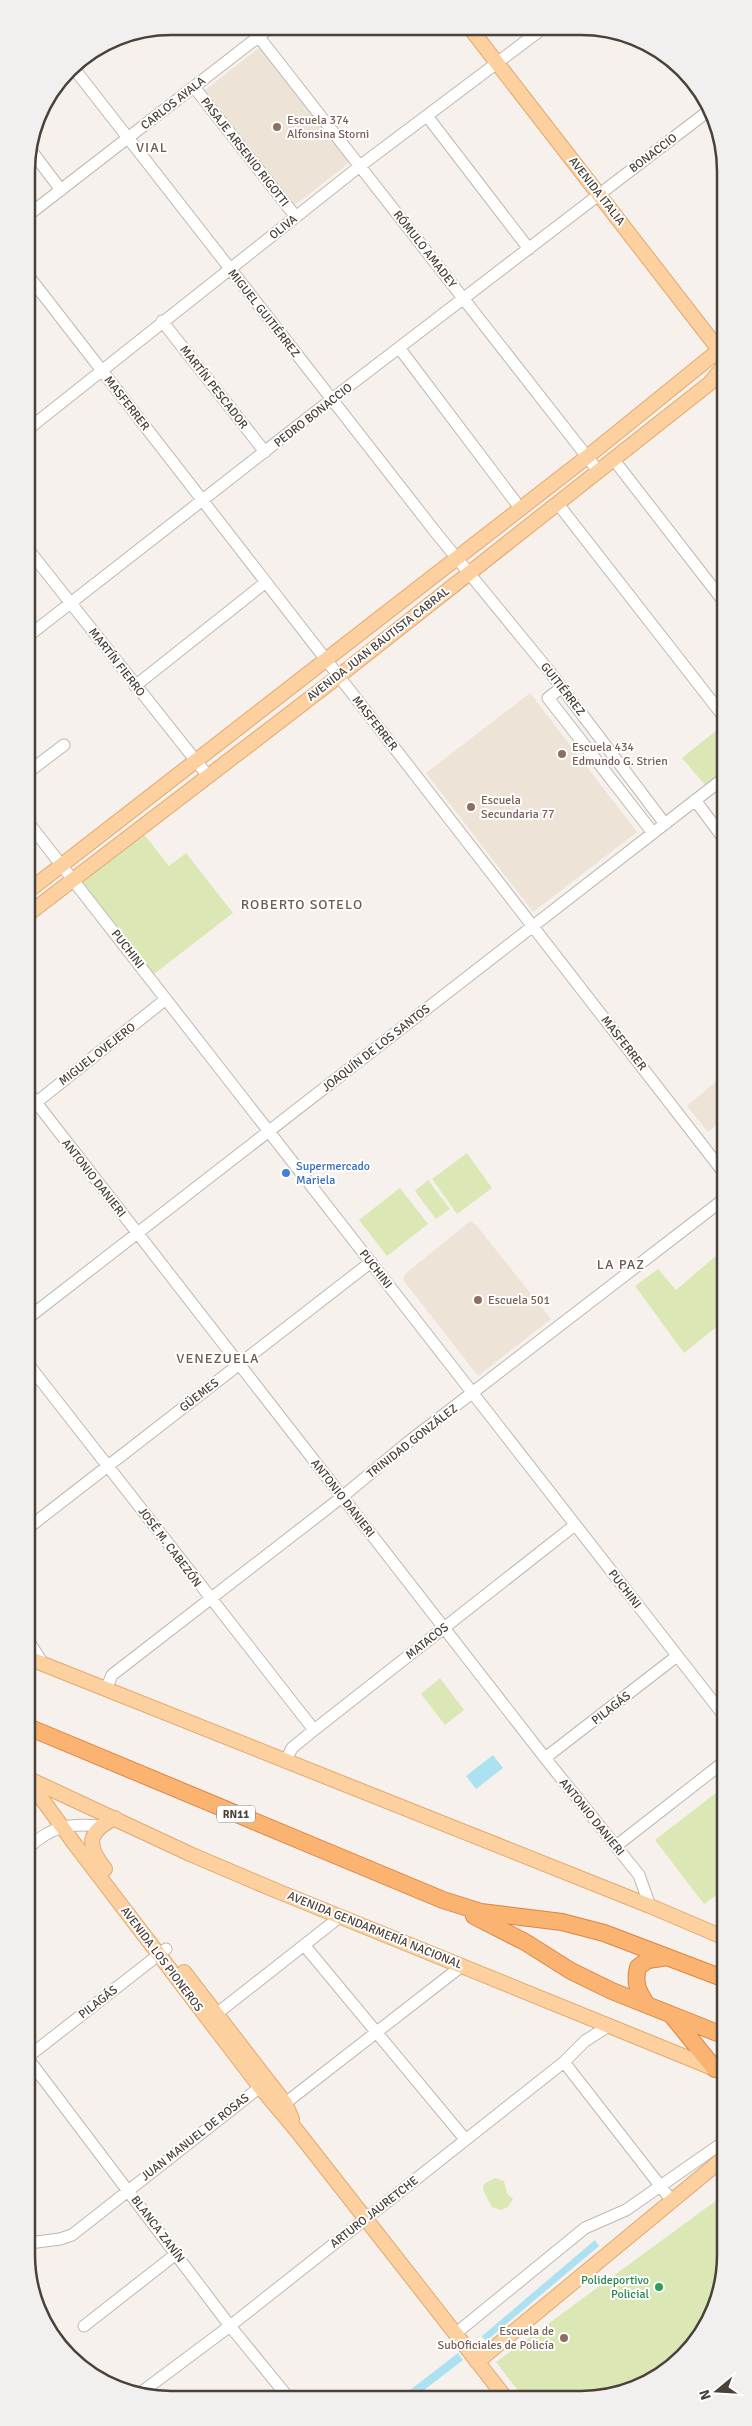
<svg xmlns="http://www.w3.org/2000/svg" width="752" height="2426" viewBox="0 0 752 2426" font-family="Signika,sans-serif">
<rect width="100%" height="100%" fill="#f6f1ec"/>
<path fill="#eee3d7" d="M259,48L349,163L295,205L205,90Z
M530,693L637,832L533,912L426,773Z
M724,1075V1119L708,1132L687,1106Z
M470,1221L476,1225L551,1319L478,1376L404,1281V1275Z"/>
<path fill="#dbe8b6" d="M723,725L724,771L706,786L682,758Z
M143,833L169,866L186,853L233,913L154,974L82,881Z
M467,1153L492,1188L457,1214L432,1179Z
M428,1180L450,1209L436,1219L415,1191Z
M400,1188L428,1224L387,1256L359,1220Z
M724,1249V1321L684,1353L635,1286L658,1269L676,1290Z
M440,1678L464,1710L445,1725L421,1694Z
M725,1786V1889L704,1904L655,1840Z
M495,2178L504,2181L507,2194L513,2199L508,2207L501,2210L492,2207L483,2190L484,2184Z
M725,2194V2264L715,2310L690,2351L653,2380L609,2397H523L496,2362Z"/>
<path fill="#abe1f0" d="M493,1755L503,1768L476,1789L466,1776Z
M595,2240L599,2246L486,2341L482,2336Z
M458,2353L463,2360L415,2397H401Z"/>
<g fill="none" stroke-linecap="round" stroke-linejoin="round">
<defs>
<path id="minor" d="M251,27L599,472
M72,66L437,534L550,672L665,824
M682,68L685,72
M194,87L296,217
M427,116L529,249
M30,149L61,190
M27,216L271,27
M27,274L724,1173
M162,321L265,452
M400,349L520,508
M27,430L360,166L542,29
M614,460L724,602
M558,504L724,717
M27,548L208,776
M27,637L332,399L707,112
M135,686L266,582
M561,688L548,698L653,833
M27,773L64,745
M695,800L724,839
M27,821L725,1717
M28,1092L545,1758L639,1875L650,1906
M28,1109L166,999
M28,1318L724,778
M28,1364L314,1730
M28,1528L371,1262
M28,1640L43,1664
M106,1689L112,1675L342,1497L407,1443L724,1199
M545,1758L677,1656
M285,1762L292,1748L314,1730L575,1525
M616,1846L725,1761
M28,1848C52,1826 68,1823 99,1826
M304,1945L465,2139
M210,2019L341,1916
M29,2056L166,1949
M29,2060L230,2326L288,2397
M564,2062L672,2201
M279,2108L463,1965
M29,2243L60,2239L72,2235L260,2087
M84,2326L176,2254
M455,2334L585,2228L626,2210L725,2141
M139,2394L230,2326L564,2062L585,2041L607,2027"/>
<path id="major" d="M470,28L723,355
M27,892L587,457L723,347
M27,915L339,676L710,383L723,367
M28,1658L650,1906L725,1938
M29,1779L190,1854L277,1891L725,2073
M36,1782L39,1795L76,1846L260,2087L297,2131L505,2397
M105,1869C86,1845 87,1832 115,1818
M184,1972L285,2103L292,2119
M477,2362L725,2157"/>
<path id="highway" d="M28,1727L443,1900L481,1912L562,1922L604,1933L725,1979
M474,1916L525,1942L571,1971L612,1991L725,2036
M647,2005C638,1991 634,1984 638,1967L648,1960L668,1957
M673,2017L715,2069"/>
</defs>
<use href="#minor" stroke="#c1b7af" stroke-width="13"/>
<use href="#major" stroke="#e2a96e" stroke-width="16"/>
<use href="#highway" stroke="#db8541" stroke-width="18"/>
<use href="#minor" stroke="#fff" stroke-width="11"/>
<use href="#major" stroke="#fcd09f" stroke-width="14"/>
<use href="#highway" stroke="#fbb372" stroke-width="16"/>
</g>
<g fill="#8d6e63" stroke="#fff" stroke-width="2">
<circle cx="277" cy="127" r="5"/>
<circle cx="562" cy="754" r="5"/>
<circle cx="471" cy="807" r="5"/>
<circle cx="478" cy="1300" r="5"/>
<circle cx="564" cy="2338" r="5"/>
</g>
<circle fill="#3f7fe0" stroke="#fff" stroke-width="2" cx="286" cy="1173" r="5"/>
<circle fill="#2e9e5b" stroke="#fff" stroke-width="2" cx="659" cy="2287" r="5"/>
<g text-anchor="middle" stroke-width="4" stroke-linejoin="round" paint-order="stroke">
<rect fill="#fff" stroke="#807a74" stroke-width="1" x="217" y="1805.5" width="38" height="17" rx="4"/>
<g font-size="11" font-weight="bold" fill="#4a4139">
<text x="236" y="1818">RN11</text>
</g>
<g font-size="12" fill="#4a4139" stroke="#fff">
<text transform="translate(173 103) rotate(-38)" y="4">CARLOS AYALA</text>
<text transform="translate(245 152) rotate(52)" y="4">PASAJE ARSENIO RIGOTTI</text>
<text transform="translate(653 153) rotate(-37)" y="4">BONACCIO</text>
<text transform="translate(597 191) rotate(52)" y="4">AVENIDA ITALIA</text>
<text transform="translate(283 227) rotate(-38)" y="4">OLIVA</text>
<text transform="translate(425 249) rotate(52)" y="4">RÓMULO AMADEY</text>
<text transform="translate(264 313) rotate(52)" y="4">MIGUEL GUITIÉRREZ</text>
<text transform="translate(214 387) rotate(52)" y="4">MARTÍN PESCADOR</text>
<text transform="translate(127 403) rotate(52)" y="4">MASFERRER</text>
<text transform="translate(313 415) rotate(-38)" y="4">PEDRO BONACCIO</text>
<text transform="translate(378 644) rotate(-38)" y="4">AVENIDA JUAN BAUTISTA CABRAL</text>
<text transform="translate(117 662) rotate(52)" y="4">MARTÍN FIERRO</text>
<text transform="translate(563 689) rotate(52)" y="4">GUITIÉRREZ</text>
<text transform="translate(375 723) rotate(52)" y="4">MASFERRER</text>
<text transform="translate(128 949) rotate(52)" y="4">PUCHINI</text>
<text transform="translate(624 1043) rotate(52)" y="4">MASFERRER</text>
<text transform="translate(376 1048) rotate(-38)" y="4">JOAQUÍN DE LOS SANTOS</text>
<text transform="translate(97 1054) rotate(-38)" y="4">MIGUEL OVEJERO</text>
<text transform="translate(94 1178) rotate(52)" y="4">ANTONIO DANIERI</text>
<text transform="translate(376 1269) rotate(52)" y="4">PUCHINI</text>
<text transform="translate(199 1395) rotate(-38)" y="4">GÜEMES</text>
<text transform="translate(412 1441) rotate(-38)" y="4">TRINIDAD GONZÁLEZ</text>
<text transform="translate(343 1498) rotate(52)" y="4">ANTONIO DANIERI</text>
<text transform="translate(170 1547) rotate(53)" y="4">JOSÉ M. CABEZÓN</text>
<text transform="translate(625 1589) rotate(52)" y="4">PUCHINI</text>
<text transform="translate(427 1641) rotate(-38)" y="4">MATACOS</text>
<text transform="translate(611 1708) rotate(-38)" y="4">PILAGÁS</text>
<text transform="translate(592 1817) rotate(51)" y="4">ANTONIO DANIERI</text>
<text transform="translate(375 1930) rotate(22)" y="4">AVENIDA GENDARMERÍA NACIONAL</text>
<text transform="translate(162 1959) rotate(53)" y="4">AVENIDA LOS PIONEROS</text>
<text transform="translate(98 2002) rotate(-38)" y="4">PILAGÁS</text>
<text transform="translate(195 2137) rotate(-38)" y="4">JUAN MANUEL DE ROSAS</text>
<text transform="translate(374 2212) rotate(-38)" y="4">ARTURO JAURETCHE</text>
<text transform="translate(158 2229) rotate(53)" y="4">BLANCA ZANÍN</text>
</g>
<g font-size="12" fill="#785e54" stroke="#fff" text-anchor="start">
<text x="287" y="124">Escuela 374<tspan x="287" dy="14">Alfonsina Storni</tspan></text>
<text x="572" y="751">Escuela 434<tspan x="572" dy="14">Edmundo G. Strien</tspan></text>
<text x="481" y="804">Escuela<tspan x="481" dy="14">Secundaria 77</tspan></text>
<text x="488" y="1304">Escuela 501</text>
<text x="554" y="2335" text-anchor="end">Escuela de<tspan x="554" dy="14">SubOficiales de Policía</tspan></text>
</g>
<g font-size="12" fill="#366cbe" stroke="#fff" text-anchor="start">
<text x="296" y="1170">Supermercado<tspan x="296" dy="14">Mariela</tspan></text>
</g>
<g font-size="12" fill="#27864d" stroke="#fff" text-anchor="end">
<text x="649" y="2284">Polideportivo<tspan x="649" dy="14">Policial</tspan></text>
</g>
<g font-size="14" letter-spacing="1" fill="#6d5c51" stroke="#fff">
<text x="152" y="152">VIAL</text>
<text x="302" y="909">ROBERTO SOTELO</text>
<text x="621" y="1269">LA PAZ</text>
<text x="218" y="1363">VENEZUELA</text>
</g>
</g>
<path d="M0 0H752V2426H0ZM171 35H581A136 136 0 0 1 717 171V2255A136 136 0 0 1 581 2391H171A136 136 0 0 1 35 2255V171A136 136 0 0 1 171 35Z" fill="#f1f0ef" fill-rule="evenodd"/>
<path fill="none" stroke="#4a4139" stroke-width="2.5" d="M171 35H581A136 136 0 0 1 717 171V2255A136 136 0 0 1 581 2391H171A136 136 0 0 1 35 2255V171A136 136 0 0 1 171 35Z"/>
<g transform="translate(717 2391) rotate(252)" stroke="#ffffff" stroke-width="4" paint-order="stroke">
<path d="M0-4L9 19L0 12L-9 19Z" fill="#4a4139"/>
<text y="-8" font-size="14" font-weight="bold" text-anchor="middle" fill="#4a4139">N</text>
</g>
</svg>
